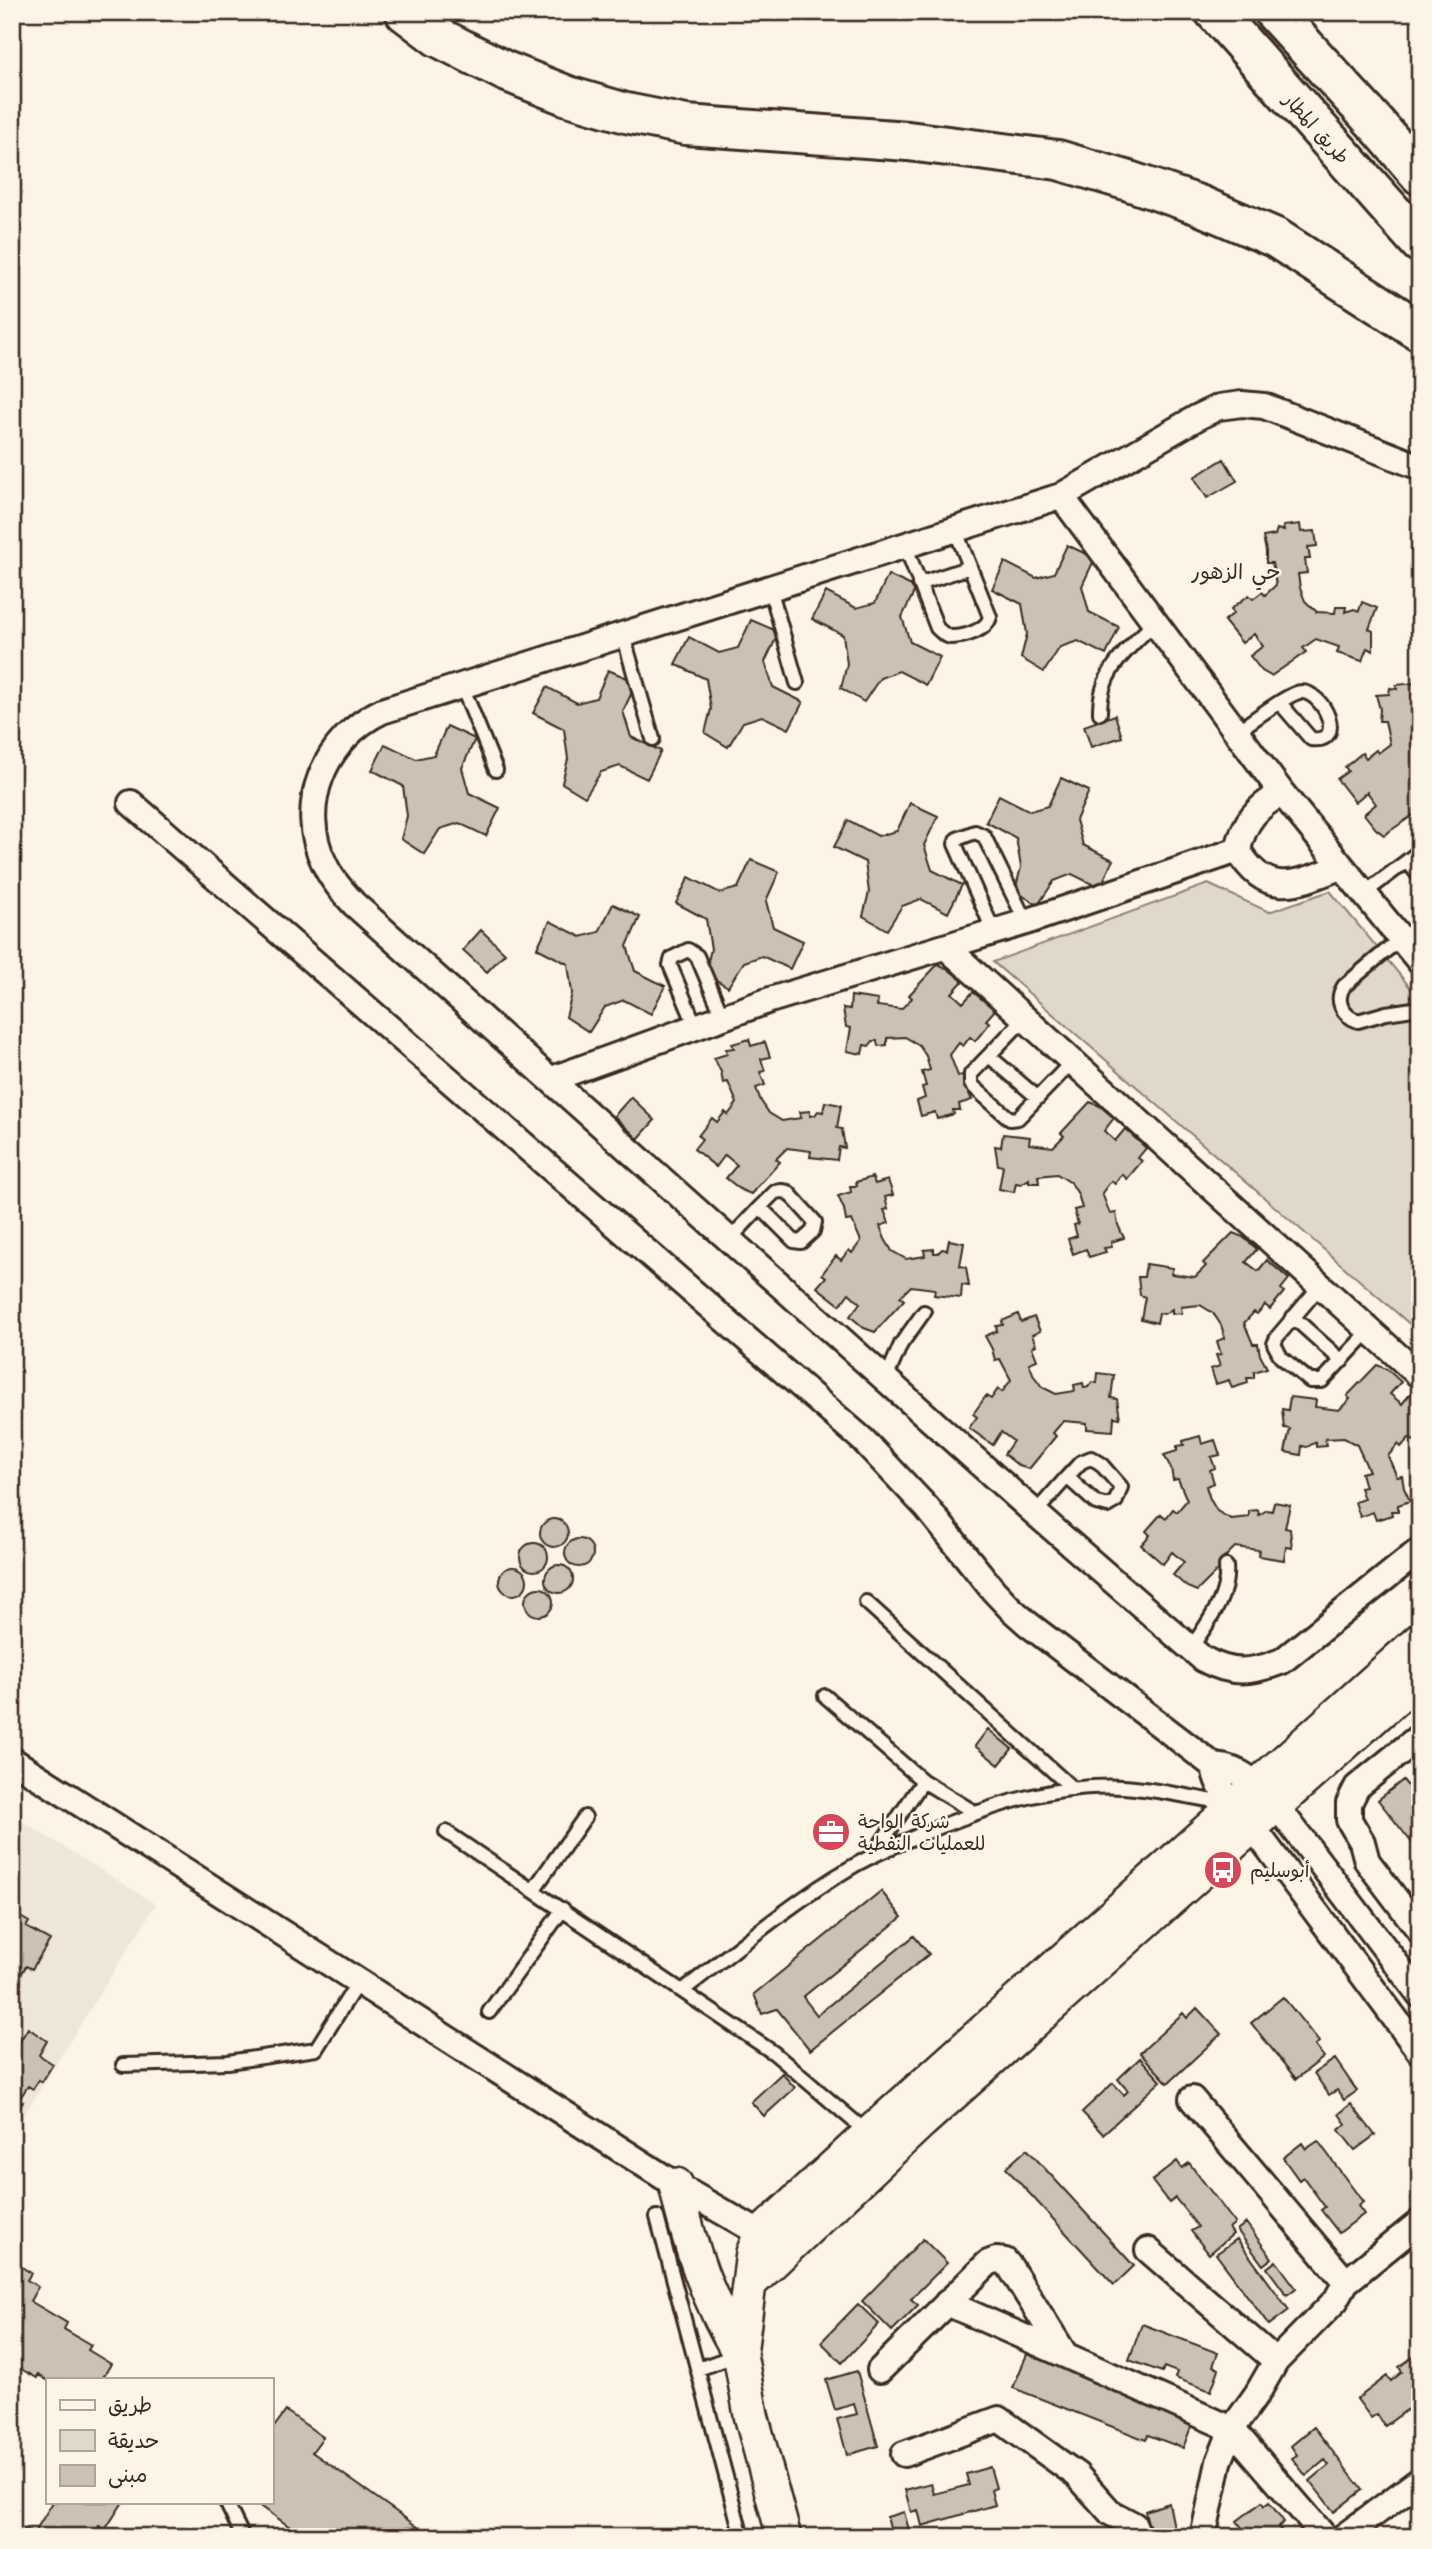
<svg xmlns="http://www.w3.org/2000/svg" width="1432" height="2549" viewBox="0 0 1432 2549" font-family="Kalam,'Playpen Sans Arabic',sans-serif">
<rect width="100%" height="100%" fill="#fcf5e5"/>
<filter id="ink" filterUnits="userSpaceOnUse"><feTurbulence type="fractalNoise" baseFrequency=".0143" numOctaves="2"/><feDisplacementMap in="SourceGraphic" scale="14" xChannelSelector="R" yChannelSelector="G"/><feConvolveMatrix kernelMatrix="1 2 1 2 8 2 1 2 1" color-interpolation-filters="sRGB"/></filter>
<g filter="url(#ink)">
<path fill="#eee6d6" d="M12,1815L156,1904L12,2134Z"/>
<path fill="#e0d8c8" stroke="#8e8173" stroke-width="2" d="M1208,884L1269,912L1330,891L1420,999V1333L993,962Z"/>
<path fill="#ccc2b3" stroke="#3b2a1e" stroke-width="2" d="M1224,459L1237,481L1207,498L1194,477Z
M1300,524L1301,532L1315,531L1317,546L1308,547L1310,559H1305L1307,573L1298,574L1300,588L1305,601L1317,612L1335,613L1336,607H1346L1345,612L1354,609L1359,611L1362,602L1377,608L1369,629L1373,631V651L1367,648L1362,661L1337,653L1339,647L1316,639L1303,648L1306,652L1271,676L1262,671L1250,656L1263,646L1254,634L1242,643L1224,621L1234,613L1231,609L1249,595L1253,599L1262,592L1265,595L1276,585L1272,563H1266V551L1263,537L1275,535L1277,529L1284,531L1283,526Z
M1417,539L1420,540V560L1416,558Z
M1067,545L1095,558L1082,586L1089,612L1119,627L1106,655L1078,641L1060,647L1044,672L1021,658L1027,634L1022,604L992,589L1005,562L1036,578L1054,573Z
M1420,563V585L1412,582Z
M888,575L916,588L902,617L910,642L940,657L926,685L899,671L880,678L864,702L841,688L847,664L843,635L812,619L826,592L856,608L875,603Z
M751,620L779,632L765,662L773,687L803,702L789,729L762,716L743,722L728,747L705,733L711,709L706,679L675,664L689,637L719,653L738,648Z
M608,670L637,682L623,711L631,737L661,751L647,779L620,766L601,772L585,797L562,783L568,759L564,729L533,713L547,687L577,703L596,698Z
M1414,683L1415,691L1420,690V732L1412,733L1413,747L1420,761V805L1417,807L1419,811L1384,835L1376,829L1364,814L1376,804L1367,792L1355,802L1337,779L1348,771L1345,767L1362,753L1366,758L1376,750L1378,753L1390,744L1385,721H1379L1380,709L1376,695L1389,694L1390,688L1397,689L1396,685Z
M1115,715L1122,737L1091,747L1084,726Z
M447,726L475,739L462,768L469,793L500,808L486,836L459,823L440,829L424,854L401,839L407,816L403,786L372,770L385,744L416,759L434,755Z
M1061,778L1089,791L1076,820L1083,845L1113,860L1100,888L1072,874L1054,881L1038,905L1015,891L1021,867L1016,838L986,822L999,795L1030,811L1048,806Z
M910,803L938,816L924,845L932,870L962,885L948,913L921,899L902,906L887,930L863,916L869,892L865,862L834,847L848,820L878,836L897,831Z
M751,860L779,872L766,901L773,927L803,941L790,969L762,956L744,962L728,987L705,973L711,949L706,919L676,903L689,877L720,893L738,888Z
M613,904L640,917L627,946L635,971L665,986L651,1014L624,1000L605,1007L589,1032L566,1017L572,993L568,964L537,948L550,921L581,937L599,932Z
M481,930L505,953L487,972L463,950Z
M938,964L948,969L963,981L952,993L963,1003L973,992L995,1010L986,1020L990,1023L975,1041L970,1037L963,1046L959,1043L950,1055L958,1076L964,1075L966,1087L972,1100L959,1104L960,1110H953L954,1114L937,1119L935,1112L921,1116L917,1101L925,1098L922,1087L926,1086L922,1072L930,1070L926,1056L919,1045L905,1037L887,1038V1045L878,1046L877,1041H873L869,1046L864,1045L862,1054L847,1051L851,1028L846,1027L843,1008L850,1009L851,996L878,1000L877,1006L901,1009L912,998L909,995Z
M749,1039L751,1046L765,1042L770,1057L761,1059L765,1071L760,1072L765,1085L756,1088L761,1101L769,1113L782,1121L801,1118L800,1112L810,1111V1116L815,1115L818,1111L823,1112L825,1102L841,1105L837,1128L842,1129L845,1148L839,1147L837,1160L810,1157L811,1151L787,1148L776,1159L780,1162L751,1194L741,1190L726,1178L737,1165L725,1155L716,1167L694,1149L702,1139L698,1136L712,1118L717,1122L725,1112L728,1115L737,1103L728,1082L723,1083L721,1072L714,1058L727,1054L726,1049L734,1048L732,1044Z
M631,1097L655,1120L638,1139L614,1116Z
M1090,1102L1100,1106L1114,1118L1104,1131L1115,1141L1125,1129L1146,1148L1138,1158L1142,1161L1127,1179L1122,1174L1115,1184L1111,1181L1102,1193L1110,1214L1116,1213L1118,1225L1124,1238L1111,1242L1112,1247L1104,1248L1106,1252L1089,1257L1086,1249L1073,1254L1068,1239L1077,1236L1074,1225L1078,1224L1074,1210L1082,1208L1078,1194L1071,1183L1057,1174L1038,1176L1039,1183H1029V1179L1021,1184L1016,1183L1014,1192L999,1189L1003,1166L998,1165L995,1146L1001,1147L1003,1134L1030,1137L1029,1144L1053,1147L1064,1136L1061,1133Z
M872,1177L875,1184L888,1180L893,1195L885,1197L888,1209L884,1210L889,1223L880,1226L885,1239L892,1251L906,1259L925,1256L924,1250L934,1249V1253H938L942,1249L947,1250L949,1240L964,1243L960,1266L966,1267L969,1286L962,1285L961,1298L934,1295L935,1289L911,1286L900,1297L904,1300L875,1332L864,1328L850,1316L860,1303L849,1293L840,1305L817,1287L826,1277L822,1274L836,1256L841,1260L849,1250L852,1253L861,1241L852,1220L846,1221L844,1209L838,1196L851,1192L850,1186H857L856,1182Z
M1233,1233L1243,1237L1257,1249L1246,1262L1258,1271L1267,1260L1289,1279L1281,1289L1284,1292L1270,1309L1265,1305L1257,1314L1254,1312L1244,1323L1253,1344H1258L1260,1355L1267,1368L1254,1372V1378H1247L1248,1383L1232,1388L1229,1380L1216,1384L1211,1369L1220,1366L1216,1355L1221,1354L1217,1341L1225,1338L1221,1325L1213,1313L1200,1305L1181,1307L1182,1313L1172,1314V1309L1164,1314L1159,1313L1157,1323L1141,1319L1145,1297L1140,1295L1138,1277H1144L1146,1264L1173,1268L1171,1274L1195,1277L1206,1266L1203,1263Z
M1420,1306V1321L1412,1315Z
M1018,1314L1021,1322L1034,1317L1040,1331L1032,1335L1036,1345L1032,1347L1037,1360L1029,1363L1034,1376L1042,1387L1056,1394L1075,1391L1074,1385L1083,1383L1084,1388L1088,1387L1092,1382L1097,1383L1098,1373L1114,1375L1111,1398L1117,1399L1120,1418L1114,1417L1113,1431L1087,1429V1423L1063,1421L1053,1433L1056,1436L1029,1469L1019,1466L1004,1454L1013,1441L1001,1432L993,1445L969,1428L977,1417L973,1414L986,1396L991,1399L998,1389L1002,1392L1011,1380L1000,1359L995,1360L992,1349L985,1336L997,1331L996,1326L1003,1325L1002,1321Z
M1377,1365L1387,1369L1401,1382L1390,1394L1402,1404L1411,1393L1420,1400V1434L1414,1441L1409,1438L1401,1447L1398,1444L1388,1456L1397,1477L1402,1476L1404,1488L1410,1501L1398,1505V1511H1391L1392,1515L1376,1520L1373,1512L1360,1517L1355,1502L1364,1499L1360,1488L1365,1487L1361,1473L1369,1471L1357,1445L1344,1438L1325,1439L1326,1446L1316,1447V1442L1307,1447L1302,1446L1301,1455L1285,1452L1290,1429L1284,1428L1282,1409L1288,1410L1290,1397L1316,1400L1315,1407L1339,1410L1350,1399L1347,1396Z
M1200,1436L1202,1444L1215,1440L1220,1455L1211,1457L1215,1468L1210,1470L1214,1483L1206,1486L1210,1499L1217,1511L1231,1519L1249,1517V1511L1258,1510L1259,1515L1267,1510L1272,1511L1274,1502L1290,1505L1285,1528L1290,1529L1292,1548L1286,1547L1284,1560L1258,1556L1259,1550L1235,1547L1224,1558L1227,1561L1197,1591L1187,1587L1173,1575L1184,1562L1172,1552L1163,1564L1141,1545L1150,1535L1146,1531L1161,1514L1166,1518L1173,1509L1177,1512L1187,1500L1178,1479L1173,1480L1171,1468L1164,1455L1177,1451V1446L1184,1445L1183,1441Z
M540 1533a14 14 0 1 1 28 0a14 14 0 1 1-28 0Z
M565 1553a14 14 0 1 1 28 0a14 14 0 1 1-28 0Z
M520 1557a14 14 0 1 1 28 0a14 14 0 1 1-28 0Z
M545 1579a14 14 0 1 1 28 0a14 14 0 1 1-28 0Z
M499 1581a14 14 0 1 1 28 0a14 14 0 1 1-28 0Z
M525 1602a14 14 0 1 1 28 0a14 14 0 1 1-28 0Z
M988,1729L1012,1749L999,1765L975,1746Z
M1403,1780L1420,1801V1853L1378,1800Z
M881,1891L902,1917L803,1997L817,2015L914,1936L929,1954L810,2050L777,2009L762,2014L754,1994Z
M12,1912L29,1922L26,1927L50,1940L32,1969L26,1966L15,1985L12,1984Z
M1283,1997L1319,2042L1315,2046L1324,2057L1296,2079L1251,2023Z
M1197,2008L1221,2034L1168,2083L1140,2053L1183,2013L1187,2018Z
M28,2028L47,2041L39,2055L53,2064L42,2082L39,2080L33,2089L28,2086L18,2101L23,2102L14,2116L12,2039L19,2043Z
M1140,2058L1161,2081L1103,2134L1082,2112L1113,2083L1124,2095L1128,2091L1118,2079Z
M1335,2059L1357,2091L1344,2100L1337,2090L1329,2095L1314,2073Z
M782,2073L795,2088L764,2116L751,2102Z
M1351,2104L1375,2135L1355,2150L1339,2130L1346,2124L1339,2114Z
M1318,2141L1363,2202L1358,2206L1364,2214L1339,2233L1321,2210L1325,2207L1303,2177L1299,2180L1283,2158L1302,2143L1306,2149Z
M1027,2149L1134,2266L1114,2285L1006,2168Z
M1177,2161L1182,2168L1189,2163L1235,2223L1229,2228L1233,2234L1209,2254L1191,2231L1198,2227L1175,2198L1169,2203L1152,2181Z
M1246,2223L1272,2258L1263,2265L1237,2230Z
M923,2239L947,2263L911,2299L918,2305L892,2331L862,2301Z
M1237,2239L1289,2310L1269,2325L1216,2254Z
M1276,2261L1296,2288L1287,2295L1267,2268Z
M17,2264L31,2273L27,2280L38,2287L30,2301L67,2323L64,2329L91,2345L88,2350L111,2364L102,2379L47,2380L38,2375L37,2378L12,2364V2267L15,2269Z
M858,2304L879,2324L842,2363L821,2342Z
M1142,2324L1218,2353L1213,2366L1219,2369L1211,2391L1175,2378L1177,2372L1164,2367L1162,2372L1129,2360Z
M1420,2352V2400L1385,2426L1377,2414L1371,2418L1357,2399L1387,2376L1391,2381L1402,2372L1399,2367Z
M1027,2354L1194,2419L1183,2448L1148,2435L1146,2440L1013,2388Z
M857,2371L878,2446L847,2455L837,2419L857,2414L854,2404L835,2410L826,2380Z
M286,2411L323,2437L312,2452L422,2530L423,2537H304L255,2502H271V2431Z
M1314,2427L1362,2490L1334,2512L1310,2481L1329,2465L1325,2460L1306,2476L1292,2458L1297,2455L1291,2446Z
M990,2467L996,2488L991,2490L995,2505L922,2526L918,2510L911,2512L905,2490L931,2483L934,2494L969,2485L966,2474Z
M53,2502H123L105,2530L99,2526L93,2537H20L25,2528L34,2533Z
M1262,2502L1264,2506L1269,2502L1284,2522L1278,2527L1283,2532L1277,2537H1249L1237,2521Z
M1169,2503L1176,2537H1151L1145,2511Z
M904,2512L911,2537H893L887,2517Z"/>
<g fill="none" stroke-linecap="round" stroke-linejoin="round">
<defs>
<path id="service" d="M905,545L937,628C941,632 945,636 951,637C965,637 987,630 990,617L955,529
M919,584L970,567
M770,588L797,683
M623,635L653,739
M462,686L496,770
M1100,713C1099,671 1127,650 1155,622
M1236,732C1248,724 1290,692 1301,692C1323,691 1348,744 1311,739L1280,703
M1420,851L1407,861L1420,877
M1363,894L1407,861
M994,932L955,844L957,839L975,832L984,836L1026,922
M1400,939L1344,986C1334,1001 1343,1016 1358,1021L1386,1013L1420,1008
M1024,1019L971,1074V1084L975,1088L1010,1119L1018,1118L1072,1062
M696,1027L670,965L672,958L688,950L697,956L723,1017
M989,1056L1038,1098
M782,1191L788,1192L815,1222L813,1231L801,1242L794,1241L760,1207L775,1192Z
M730,1239L760,1207
M1321,1285L1277,1337L1274,1344L1281,1357L1310,1381H1322L1370,1330
M1293,1317L1342,1361
M886,1379L901,1344L924,1312
M1091,1458L1100,1463L1121,1487L1116,1501L1108,1506L1096,1503L1067,1477L1081,1462Z
M1035,1513L1067,1477
M866,1602L1073,1789
M1190,1650C1206,1624 1229,1599 1226,1566
M825,1696L923,1781L974,1812
M446,1832L774,2053L869,2134
M873,1855L923,1781
M534,1889L585,1817
M682,1991C737,1949 791,1903 850,1868C871,1855 895,1846 917,1836C982,1809 1051,1783 1123,1787C1158,1789 1194,1798 1229,1804
M489,2012L563,1909
M123,2065L228,2062L316,2049L358,1982
M657,2217L742,2537
M698,2369L737,2355
M226,2502L243,2537"/>
<path id="minor" d="M1420,467L1264,406L1242,404L1219,407L1198,417L1061,496L382,711C325,738 295,806 325,865C332,880 343,892 354,904L1035,1513L1203,1659C1232,1675 1252,1673 1282,1661L1420,1550
M1061,496L1282,793L1420,962
M1282,793C1257,807 1244,821 1238,850C1266,899 1297,884 1340,867
M131,803L863,1440L927,1508L993,1590L1010,1608L1028,1624L1214,1766C1243,1768 1258,1785 1276,1805L1420,1995
M946,947L1420,1376
M552,1079L770,1000L1026,922L1238,850
M1420,1736L1357,1787L1349,1803V1820L1362,1842L1367,1861L1420,1931
M12,1760L676,2185L775,2242
M1214,1766C1217,1792 1237,1807 1252,1826L1420,2052
M1192,2099L1346,2282
M1148,2250L1276,2361
M947,2303L1232,2429L1325,2537
M880,2370L988,2263L996,2260L1005,2261L1010,2267L1064,2353
M904,2454L999,2419L1077,2475L1111,2513L1134,2525L1139,2537
M1203,2537L1219,2462L1232,2429L1257,2394L1276,2361L1336,2300L1346,2282L1420,2222
M1343,2537L1420,2480"/>
<path id="secondary" d="M676,2185C690,2248 707,2298 740,2354
M750,2283L921,2122L1420,1676
M784,2537L751,2415L740,2354L753,2253L761,2234L869,2134L1420,1640"/>
<path id="trunk" d="M405,12L438,37L505,71L568,96L626,113L686,125L908,141L1058,160L1129,181L1199,205L1276,238L1420,331
M1215,12L1420,243
M1274,12L1378,126L1420,175"/>
</defs>
<use href="#service" stroke="#3b2a1e" stroke-width="18"/>
<use href="#minor" stroke="#3b2a1e" stroke-width="30"/>
<use href="#secondary" stroke="#3b2a1e" stroke-width="38"/>
<use href="#trunk" stroke="#3b2a1e" stroke-width="44"/>
<use href="#service" stroke="#fcf5e5" stroke-width="12"/>
<use href="#minor" stroke="#fcf5e5" stroke-width="24"/>
<use href="#secondary" stroke="#fcf5e5" stroke-width="33"/>
<use href="#trunk" stroke="#fcf5e5" stroke-width="38"/>
</g>
</g>
<defs>
<symbol id="office-disc" viewBox="-11 -11 22 22"><circle r="9.5" fill="#d1495b" stroke="#fcf5e5"/><path d="M-6-3h4V-5.5h4V-3h4V5H-6ZM-1-4.5V-3h2v-1.5ZM-6 0V1H6V0Z" fill="#fff"/></symbol>
<symbol id="bus-disc" viewBox="-11 -11 22 22"><circle r="9.5" fill="#d1495b" stroke="#fcf5e5"/><path d="M-5-6H5V4H4V6H2V4H-2V6H-4V4H-5ZM-3.5-4V0h7V-4ZM-3.5 1.2v1.5H-2V1.2ZM2 1.2v1.5H3.5V1.2Z" fill="#fff"/></symbol>
</defs>
<g fill-rule="evenodd">
<use href="#office-disc" x="809" y="1810" width="44" height="44"/>
<use href="#bus-disc" x="1201" y="1848" width="44" height="44"/>
</g>
<g text-anchor="middle" stroke-width="5" stroke-linejoin="round" paint-order="stroke">
<g font-size="19" fill="#3b2a1e" stroke="#fcf5e5">
<text transform="translate(1317 128) rotate(48)" y="7">طريق المطار</text>
</g>
<g font-size="19" fill="#3b2a1e" stroke="#fcf5e5" text-anchor="start">
<text x="858" y="1828">شركة الواحة<tspan x="858" dy="22">للعمليات النفطية</tspan></text>
<text x="1250" y="1877">أبوسليم</text>
</g>
<g font-size="21" fill="#3b2a1e" stroke="#fcf5e5">
<text x="1236" y="579">حي الزهور</text>
</g>
</g>
<rect width="1432" height="2549" fill="none" stroke="#fcf5e5" stroke-width="42"/>
<rect x="21" y="21" width="1390" height="2507" fill="none" stroke="#3b2a1e" stroke-width="2.5" filter="url(#ink)"/>
<rect x="46" y="2378" width="228" height="126" fill="#fcf5e5" stroke="#afa495" stroke-width="2"/>
<rect x="60" y="2400" width="35" height="10" fill="#fcf5e5" stroke="#afa495" stroke-width="2"/>
<text x="108" y="2412" font-size="21" fill="#3b2a1e">طريق</text>
<rect x="60" y="2430" width="35" height="21" fill="#e0d8c8" stroke="#afa495" stroke-width="2"/>
<text x="108" y="2448" font-size="21" fill="#3b2a1e">حديقة</text>
<rect x="60" y="2465" width="35" height="21" fill="#ccc2b3" stroke="#afa495" stroke-width="2"/>
<text x="108" y="2482" font-size="21" fill="#3b2a1e">مبنى</text>
</svg>
